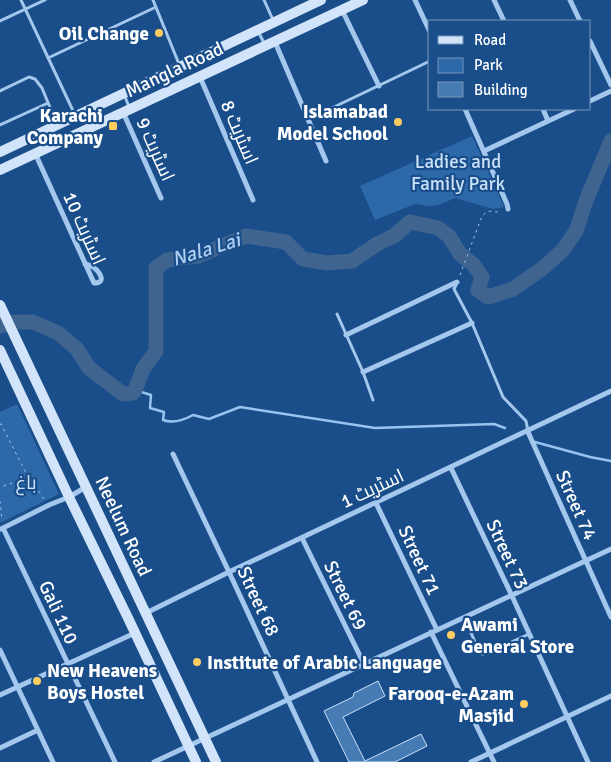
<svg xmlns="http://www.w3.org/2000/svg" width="611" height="762" viewBox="0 0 611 762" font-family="Signika,Cairo,sans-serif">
<rect width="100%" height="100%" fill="#1a4e8a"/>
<path fill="#2d69a8" d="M472,136L504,207L493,209L455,198L439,205L430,206L415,204L375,220L360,186Z
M17,404L59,494L0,523V412Z"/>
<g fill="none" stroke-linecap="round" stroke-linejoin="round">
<path stroke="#97c3ef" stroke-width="2.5" d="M135,390L151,395L150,408L164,412L163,420C174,424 184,420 193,415L209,419L240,407L375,428L494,424L505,428
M535,442L590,457L611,461"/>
<path stroke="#3e648f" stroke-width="15" d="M0,326L14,322H33L58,333L77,349L89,368L123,394L133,393L135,390L143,369L156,351V268L167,260L198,256L246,236L286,242L303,259L327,263L352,261L377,244L394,236L410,222L438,228L449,236L460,254L473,264L482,277L478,290L488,297L513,289L543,268L563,250L576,231L587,198L611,141"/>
</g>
<path fill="#477bb4" stroke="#cae1f9" d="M378,681L385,696L343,717L365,761L421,734L427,746L395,762H349L324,711L353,697L354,693Z"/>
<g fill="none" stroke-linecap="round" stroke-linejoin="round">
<path stroke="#a4c7ed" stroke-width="1" stroke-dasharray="2.5 4" stroke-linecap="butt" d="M460,275L482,216L488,211L496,212L500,211
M0,424H1L27,475L28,478L0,487
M28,475L44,499
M0,501L2,520"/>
<path stroke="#a4c7ed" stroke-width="3" d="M21,0L75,115
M153,0L179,64
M264,0L273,20
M0,21L45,0
M258,31L264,43
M48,58L156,7
M0,91L29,77L35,79L42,88L56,122
M124,94L129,107
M309,119L430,61
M0,125L48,103
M457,283L454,289L472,323L503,397L526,421L528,431
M337,314L363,372L373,400
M464,617L479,651L482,654L488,653L529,634"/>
<path stroke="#a4c7ed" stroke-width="5" d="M415,0L430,32
M494,0L504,21
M570,0L580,21
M342,10L379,86
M590,41L611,85
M275,42L326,161
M200,77L253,200
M590,101L611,91
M465,109L507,204L508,209
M543,109L548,121
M123,112L161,198
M484,151L574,109
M35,153L94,283C107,283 100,272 93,267C91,266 87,264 85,264
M346,335L457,282
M363,372L472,323
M528,432L611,617
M173,454L229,572L317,762
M451,468L512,596L588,762
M376,503L437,630
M3,528L115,762
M1,529L49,505L69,497L86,487
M302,538L364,664
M146,613L229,572L611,391
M431,632L494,762
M0,650L53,762
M0,695L135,633
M0,748L38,730
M154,762L611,549
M471,762L611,696"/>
<path stroke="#d1e4f9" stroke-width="10" d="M0,152L321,0
M0,170L363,0
M0,305L216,762
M0,350L69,497L129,620L196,762"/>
</g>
<g fill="#ffcc60" stroke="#1a4e8a" stroke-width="2">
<circle cx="159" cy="33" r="5"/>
<circle cx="398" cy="122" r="5"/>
<rect x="108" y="121" width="10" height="10" rx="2.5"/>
<circle cx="451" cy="635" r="5"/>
<circle cx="197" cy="662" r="5"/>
<circle cx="37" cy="681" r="5"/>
<circle cx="524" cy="704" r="5"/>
</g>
<g text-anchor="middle" stroke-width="4.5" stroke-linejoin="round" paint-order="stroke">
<g font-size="19" font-weight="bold" fill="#fff" stroke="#1a4e8a" text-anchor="end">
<text x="149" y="40">Oil Change</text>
<text x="388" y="118">Islamabad<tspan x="388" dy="22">Model School</tspan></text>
<text x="103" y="122">Karachi<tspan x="103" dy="22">Company</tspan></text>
<text x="461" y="631" text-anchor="start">Awami<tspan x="461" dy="22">General Store</tspan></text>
<text x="207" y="669" text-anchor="start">Institute of Arabic Language</text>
<text x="47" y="677" text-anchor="start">New Heavens<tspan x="47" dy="22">Boys Hostel</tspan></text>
<text x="514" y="700">Farooq-e-Azam<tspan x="514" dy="22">Masjid</tspan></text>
</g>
<g font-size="19" fill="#fff" stroke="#1a4e8a">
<text transform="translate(174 69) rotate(-25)" y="7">Mangla Road</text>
<text transform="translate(240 132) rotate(67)" y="7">اسٹریٹ 8</text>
<text transform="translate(156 149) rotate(66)" y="7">اسٹریٹ 9</text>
<text transform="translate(85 228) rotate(66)" y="7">اسٹریٹ 10</text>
<text transform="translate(372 488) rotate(-25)" y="7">اسٹریٹ 1</text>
<text transform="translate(577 505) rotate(66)" y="7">Street 74</text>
<text transform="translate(124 526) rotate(65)" y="7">Neelum Road</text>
<text transform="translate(508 554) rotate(65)" y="7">Street 73</text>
<text transform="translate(420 560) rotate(65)" y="7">Street 71</text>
<text transform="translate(346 595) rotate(64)" y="7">Street 69</text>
<text transform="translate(259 601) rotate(65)" y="7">Street 68</text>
<text transform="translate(59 612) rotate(65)" y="7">Gali 110</text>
</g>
<g font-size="19" fill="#cae1f9" stroke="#1a4e8a">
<text x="458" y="168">Ladies and<tspan x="458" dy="22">Family Park</tspan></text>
<text x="26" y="489">باغ</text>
</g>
<g font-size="20" font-style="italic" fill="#b0d1f4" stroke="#1a4e8a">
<text transform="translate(206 249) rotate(-17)" y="7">Nala Lai</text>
</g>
</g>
<rect x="428" y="20" width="162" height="90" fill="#1a4e8a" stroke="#7695b9"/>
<rect x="438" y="36" width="25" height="8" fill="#d1e4f9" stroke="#7695b9"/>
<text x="474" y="45" font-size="15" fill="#ffffff">Road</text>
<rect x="438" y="58" width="25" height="15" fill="#2d69a8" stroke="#7695b9"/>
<text x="474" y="70" font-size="15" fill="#ffffff">Park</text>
<rect x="438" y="82" width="25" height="15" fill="#477bb4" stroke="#7695b9"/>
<text x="474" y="95" font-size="15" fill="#ffffff">Building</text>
</svg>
